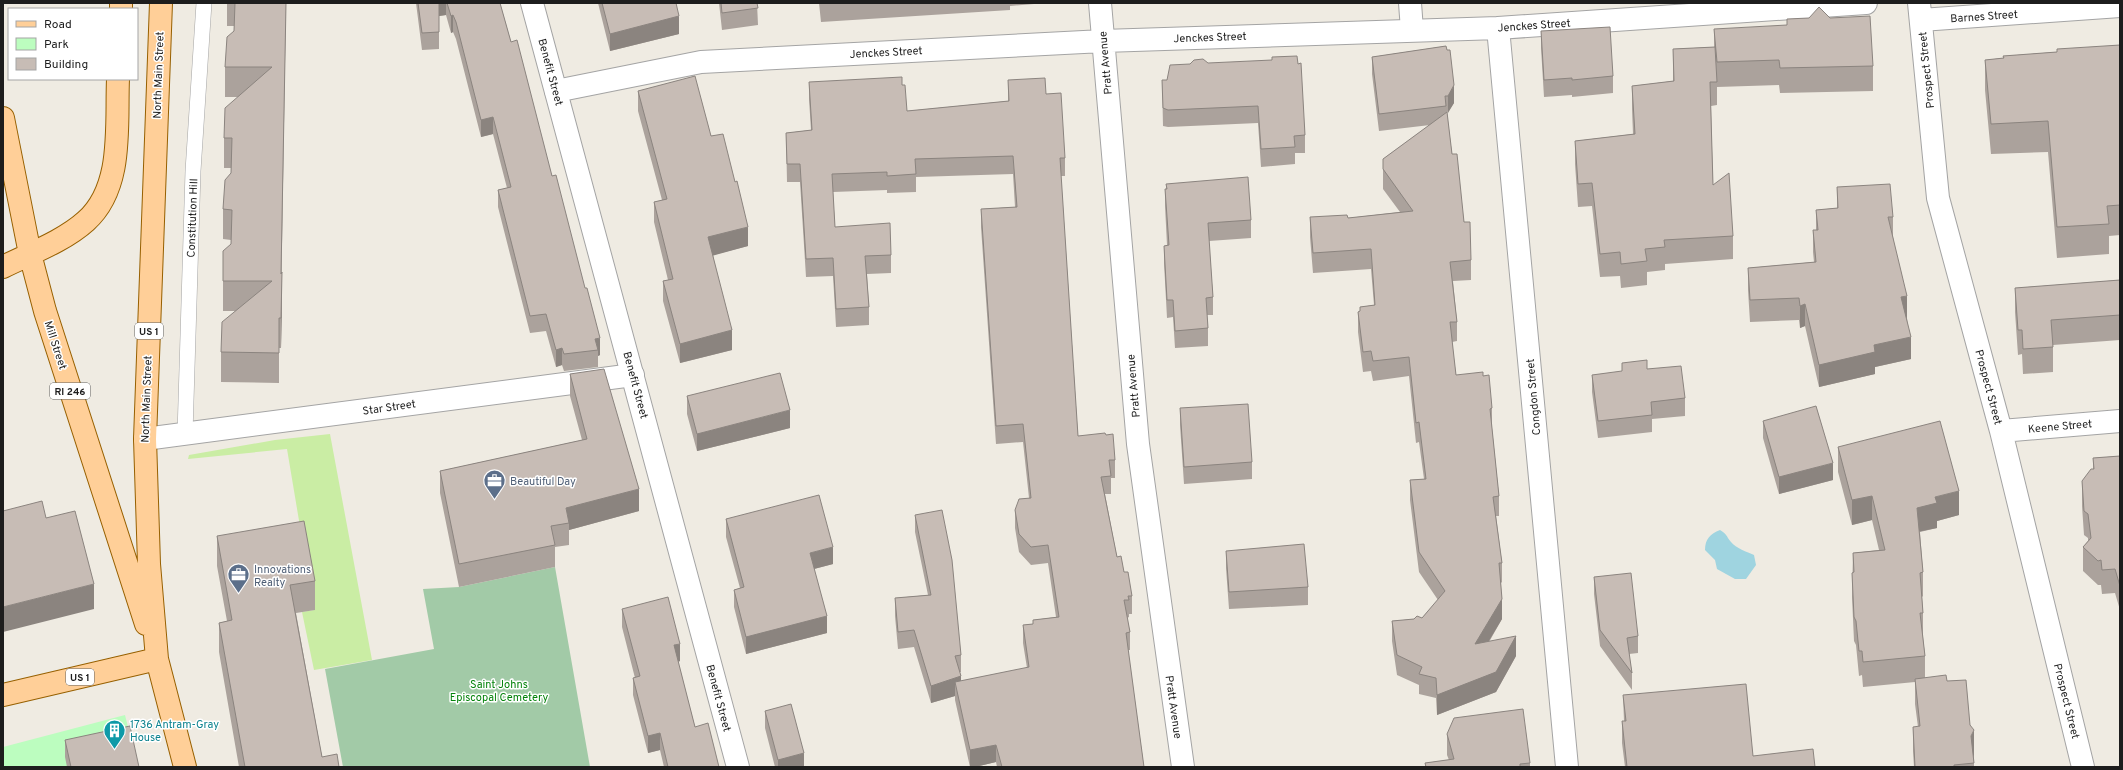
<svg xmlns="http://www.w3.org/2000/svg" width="2123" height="770" viewBox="0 0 2123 770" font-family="Overpass,sans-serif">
<rect width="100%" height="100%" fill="#efebe2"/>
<path fill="#caeda4" d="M330,434L372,660L314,670L302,612L314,610L287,449L188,459L189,455L275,440Z"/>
<path fill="#a2caa7" d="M555,567L590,767H343L325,669L434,649L423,589L459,587Z"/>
<path fill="#bcfdbf" d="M125,715L138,767H3V747Z"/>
<path fill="#9fd4e0" d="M1720,530C1727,534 1726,536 1731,542C1736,548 1747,552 1754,555L1756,565L1746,579H1735L1717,569L1715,560L1705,550C1705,539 1710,534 1720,530Z"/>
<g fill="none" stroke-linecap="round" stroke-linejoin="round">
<defs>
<path id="service" d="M185,434L193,171L204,3"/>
<path id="minor" d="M1100,3L1138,444L1183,767
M1410,3L1412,30
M1919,3L1938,198L2001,431L2083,767
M1921,20L2120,6
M1498,28L1567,767
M556,91L701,62L1103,41L1498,28L1866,3
M2001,431L2120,421
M145,439L633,375"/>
<path id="tertiary" d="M532,3L738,767"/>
<path id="primary" d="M161,3L145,439L149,564L157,659L185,767
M121,9V3
M3,118L30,254L45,311L146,624
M3,267C29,254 64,241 86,221C124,187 116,125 118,79
M3,695L157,659"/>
</defs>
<use href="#service" stroke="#a4a4a4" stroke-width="16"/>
<use href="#minor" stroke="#a4a4a4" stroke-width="24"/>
<use href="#tertiary" stroke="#a4a4a4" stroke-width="24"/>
<use href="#primary" stroke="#976000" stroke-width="24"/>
<use href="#service" stroke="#fff" stroke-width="15"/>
<use href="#minor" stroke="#fff" stroke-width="22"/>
<use href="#tertiary" stroke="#fff" stroke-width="22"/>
<use href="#primary" stroke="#ffcf98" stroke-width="22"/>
</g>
<path fill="#aba29c" d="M227,3H286L281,273L282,303L281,348H279V383L221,382V352L235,311H223V281L231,244V240L223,239V209L231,173V168H224V138L238,97H225V67L234,31V26H227Z
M416,3H500L511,42L552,176L600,355L598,356V367L564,371L562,365L556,367L546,331L530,333L498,207V190L507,188L493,134L481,137L456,39L453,32L451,33L446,15L439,16V49L422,50Z
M598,3H676L679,34L610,51Z
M719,3H757L758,25L722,30Z
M819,3H1046L1010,6V10L821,22Z
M1714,29L1873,66V91L1780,93L1779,85L1717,87V105L1711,106L1713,185L1733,236V259L1665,264V270L1647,272V285L1621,288L1620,276L1600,277L1592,206L1578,207L1575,164V141L1633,134L1632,109V86L1673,81V49L1714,47Z
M1541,31L1613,76V93L1572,97V95L1544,97L1541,48Z
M2120,45V235L2109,236V254L2057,258L2048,152L1991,154L1985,90V60L2003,58V56L2057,52Z
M1446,46L1454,103L1447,113L1452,154L1464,222L1471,260V280L1453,281L1457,322V341L1452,342L1456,375L1483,376L1492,408V428L1499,496V516H1496L1502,563V582L1501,583L1502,619L1489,642L1516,656L1496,692L1437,715L1436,698L1419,694V685L1397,675L1392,641V621L1414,619L1422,618L1438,600L1419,572L1410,500V480L1424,479L1419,442L1416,443L1409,376L1373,381L1371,371L1363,372L1358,332V312L1360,311V307L1374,305L1371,269L1313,273L1310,237V217L1348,218L1400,212L1383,189V159L1430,125L1379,131L1372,74V57Z
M1208,63L1298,64L1305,135V153H1295V164L1261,167L1258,123L1168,127L1163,126L1162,80H1167Z
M1008,80L1046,94L1065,158V176H1061L1078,436L1106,435L1115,460V478H1111V494H1105L1117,557L1124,572L1132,596V614H1129V617L1127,618L1130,632V650H1128L1144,767H997L996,762L975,767H970L955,700V696L931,703L914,647L898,649L895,616V598L928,595L915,532V515L961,655V672H960L961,681L1027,668L1023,643V625L1033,624V620L1056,617L1048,563L1031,565L1019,552L1015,528V510L1029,498L1023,442L996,444L981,227V209L1015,207L1013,174L916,177V192L887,193V190L833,192L835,227L891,255V273L867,274L869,307V325L836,327L833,276L806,277L800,182H787L786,133L811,130L809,99V82L902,85L907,111L1008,101Z
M638,91L711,136L748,246L713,255L732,350L680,363L663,301V281L668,280L654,222V202L662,200L638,111Z
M1166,184L1251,220V238L1209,241L1213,297V315H1207L1208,328V346L1175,348L1173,317L1167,318L1164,263V246L1167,245L1165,206V189H1166Z
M1837,187L1893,217V237L1907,318L1911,359L1875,367V374L1819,387L1805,326L1800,328L1799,320L1750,322L1748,290V268L1814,262L1813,252V230H1816V210L1837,208Z
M2120,280V340L2053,345V372L2023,374L2022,354L2018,355L2015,312V288Z
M1622,363L1647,369L1685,398V416L1652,419V432L1598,438L1592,392V375L1622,372Z
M570,374L639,511L569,530V545L555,547V567L459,587L440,493V471L582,440L570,396Z
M687,396L790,428L697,451L687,414Z
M1180,408L1252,462V479L1184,484L1180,425Z
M1763,421L1833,480L1779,494L1763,438Z
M1838,447L1959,515L1937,521V528L1920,532L1923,572V596L1922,597L1923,613V637L1925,656V678L1947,681L1970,725L1974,755V767H1914L1913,751V727H1918L1915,704V682L1863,687L1862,675L1859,676L1856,645L1854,641L1852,597L1853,553L1879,550L1872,520L1852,525L1838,472Z
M2120,456V610L2115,593L2102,594L2101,585H2098L2083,571V547L2088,541V538L2084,535L2082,506V481L2093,469V458Z
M726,519L833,564L814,569L827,633L746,654L734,607V590L740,588L726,537Z
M217,536L315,581V610L296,613L322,757L339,767H239L219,652V623L227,621L217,566Z
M1226,551L1308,587V605L1229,609L1226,568Z
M1594,577L1638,636V653L1629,654L1632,673V690L1600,646L1594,594Z
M622,609L680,661L678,662L695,727L719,767H664L660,750L648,753L633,695V678H635L622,627Z
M1623,695L1753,756L1815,767H1625L1622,743V721H1624Z
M765,711L804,767H775L765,728Z
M1447,734L1530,763V767H1425V763L1449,760L1447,755Z
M65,740L139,767H67L65,757Z"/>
<path fill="#8b847f" d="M286,3L281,304V274Z
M439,3H446V15L439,16Z
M453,15V32L451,33V16Z
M679,16V34L610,51V34Z
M1454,85V103L1448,113V96Z
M493,117V134L481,137V120Z
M748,227V246L708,257V237Z
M282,272V303L281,348V318Z
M1907,296V318L1901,319V297Z
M1805,304V326L1800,328V306Z
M732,330V350L680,363V344Z
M1911,337V359L1875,367V374L1819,387V365L1874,345Z
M600,338V355L598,356V350L595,339Z
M562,348V365L556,367V350Z
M790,410V428L697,451V434Z
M1833,463V480L1779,494V477Z
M639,489V511L569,530V523L566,508Z
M1959,491V515L1937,521V528L1917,532V508L1935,497Z
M1872,496V520L1852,525V500Z
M833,547V564L810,570V553Z
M94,584V609L3,632V607Z
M1502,599V619L1475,664V644Z
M827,616V633L746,654V637Z
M1516,636V656L1496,692L1437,715V695Z
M680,644V661L674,663V645Z
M961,676V694L955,682V696L931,703V686Z
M1974,730V755L1971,761V736Z
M660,733V750L648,753V736Z
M996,745V762L975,767H970V750Z
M804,753V767H778V760Z"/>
<path fill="#c7bcb5" stroke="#8b847f" d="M235,3H286L281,274L282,272L281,318H279V353L221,352L222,322L272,281H223V251L231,244L232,210L223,209L225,180L231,173L232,138H224L225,108L272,67H225L227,37L234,31Z
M418,3H439V32L422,33Z
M447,3H500L511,42L517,40L552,176L556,175L585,288H587L600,338L595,339L598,350L564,354L562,348L556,350L546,314L530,316L498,190L511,187L493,117L481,120L456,22L453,15L451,16Z
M602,3H676L679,16L610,34Z
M721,3H757L758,8L722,13Z
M1819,7L1830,18L1870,16L1873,66L1780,68L1779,60L1717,62L1714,29L1787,25V19L1809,18Z
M1610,27L1613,76L1572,80V78L1544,80L1541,31Z
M2120,45V205L2107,206L2109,224L2057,227L2048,121L1991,124L1985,60L2004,58L2003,56L2057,52V49Z
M1446,46L1447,50H1450L1454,85L1448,96H1445L1446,106L1379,114L1372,57Z
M1715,47L1717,82H1710L1713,185L1729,173L1733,236L1664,240L1665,247L1645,249L1647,261L1621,264L1620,252L1600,254L1592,183L1578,184L1575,141L1635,134L1632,86L1674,81L1673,49Z
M1297,56L1298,64L1301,63L1305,135L1294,136L1295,147L1261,149L1258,106L1168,110L1163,108L1162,80H1167L1170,65L1190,64L1194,60L1203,59L1208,63L1272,60V57Z
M695,76L711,136L723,134L735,182L737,181L748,227L708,237L732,330L680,344L663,281L673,279L654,202L667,199L638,91Z
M902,77V85H905L907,111L1009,101L1008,80L1045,78L1046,94L1061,93L1065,158H1060L1078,436L1105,433L1106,435L1113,434L1115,460H1109L1111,476L1101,477L1117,557L1121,556L1124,572H1128L1132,596H1128L1129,600H1124L1130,632L1126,633L1144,767H1002L996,745L970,750L955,682L1029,667L1023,625L1033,624V620L1059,617L1048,545L1031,547L1019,534L1015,510L1019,499L1031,498L1023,424L996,426L981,209L1017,207L1013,156L915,159L916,174L887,176V172L832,174L835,227L890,223L891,255L865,256L869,307L836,309L833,258L806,259L800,164H787L786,133L812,130L809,82Z
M1447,112L1452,154H1457L1464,222H1470L1471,260L1450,262L1457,322H1450L1456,375L1483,372V376L1489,375L1492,408L1490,409L1499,496L1493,497L1502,563H1499L1502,599L1475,644L1516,636L1496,672L1437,695L1436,678L1419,674L1422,667L1397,655L1392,621L1414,619L1417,616L1422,618L1445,591L1419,552L1410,480L1426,479L1419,422L1416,423L1409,357L1373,361L1371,351L1363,352L1358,312L1360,311V307L1375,305L1371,249L1313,253L1310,217L1347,215L1348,218L1413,211L1383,169V159Z
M1248,177L1251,220L1208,223L1213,297L1206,298L1208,328L1175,331L1173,300H1167L1164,246L1169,245L1165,189H1167L1166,184Z
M1890,184L1893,217H1888L1907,296L1901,297L1911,337L1874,345L1875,352L1819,365L1805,304L1800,306L1799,298L1750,300L1748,268L1816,262L1813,230H1818L1816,210L1838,208L1837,187Z
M2120,280V315L2051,320L2053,347L2023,349L2022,330H2018L2015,288Z
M1647,360V369L1681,366L1685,398L1651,402L1652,415L1598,421L1592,375L1622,371V363Z
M604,369L639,489L566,508L569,523L551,526L555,545L459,564L440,471L587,439L570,374Z
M780,373L790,410L697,434L687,396Z
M1248,404L1252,462L1184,467L1180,408Z
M1816,406L1833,463L1779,477L1763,421Z
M1940,421L1959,491L1935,497L1937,503L1917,508L1923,572L1920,573L1923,613H1920L1925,656L1863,662L1862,651H1859L1856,621L1854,617L1852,573L1854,572L1853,553L1885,550L1872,496L1852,500L1838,447Z
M2120,456V586L2115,569L2102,570L2101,560L2098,561L2083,547L2091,538L2088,514L2084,511L2082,481L2091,469H2094L2093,458Z
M819,495L833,547L810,553L827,616L746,637L734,590L744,587L726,519Z
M42,501L46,518L75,511L94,584L3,607V511Z
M942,510L952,560L961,655L955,656L961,676L931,686L914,630L898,632L895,598L931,595L915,515Z
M304,521L315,581L290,585L322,757L337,754L339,767H245L219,623L232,620L217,536Z
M1304,544L1308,587L1229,592L1226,551Z
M1631,573L1638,636L1627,638L1632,673L1600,630L1594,577Z
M668,597L680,644L674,645L695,727L708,723L719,767H668L660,733L648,736L633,678L640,676L622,609Z
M1946,675L1947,681L1966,680L1970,725L1974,730L1971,736L1974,763L1954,765V767H1915L1913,727L1920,726L1915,679Z
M1746,684L1753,756L1813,749L1815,767H1627L1622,721H1626L1623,695Z
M791,704L804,753L778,760L765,711Z
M1523,709L1530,763L1520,764V767H1426L1425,763L1454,759L1447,734L1454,718Z
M130,726L139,767H71L65,740Z"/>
<defs>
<symbol id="office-pin" viewBox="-11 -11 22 30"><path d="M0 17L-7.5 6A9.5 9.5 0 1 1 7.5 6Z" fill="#5c6f8a" stroke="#fff"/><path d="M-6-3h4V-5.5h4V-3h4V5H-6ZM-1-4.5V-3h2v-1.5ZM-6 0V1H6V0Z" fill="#fff"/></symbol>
<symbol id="building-pin" viewBox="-11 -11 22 30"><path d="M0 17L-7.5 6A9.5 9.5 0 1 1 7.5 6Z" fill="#0f9aa8" stroke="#fff"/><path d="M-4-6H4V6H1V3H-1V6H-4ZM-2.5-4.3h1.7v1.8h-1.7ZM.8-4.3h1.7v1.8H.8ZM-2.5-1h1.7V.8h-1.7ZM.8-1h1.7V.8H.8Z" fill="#fff"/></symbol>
</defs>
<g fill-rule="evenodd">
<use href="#office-pin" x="482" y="468" width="25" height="34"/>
<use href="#office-pin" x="226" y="562" width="25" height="34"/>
<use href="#building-pin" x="102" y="718" width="25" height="34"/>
</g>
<g text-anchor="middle" stroke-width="3" stroke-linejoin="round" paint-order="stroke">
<g fill="#fff" stroke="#616161" stroke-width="1">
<rect x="135" y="323" width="28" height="16" rx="3"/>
<rect x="50" y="383" width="40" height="16" rx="3"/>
<rect x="66" y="669" width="28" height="16" rx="3"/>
</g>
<g font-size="10" font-weight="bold" fill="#1d1d1d">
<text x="149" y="335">US 1</text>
<text x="70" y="395">RI 246</text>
<text x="80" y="681">US 1</text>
</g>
<g font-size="11" fill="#1d1d1d" stroke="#fff">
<text transform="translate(1984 16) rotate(-4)" y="4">Barnes Street</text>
<text transform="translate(1534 25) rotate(-4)" y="4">Jenckes Street</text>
<text transform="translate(1210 37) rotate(-2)" y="4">Jenckes Street</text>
<text transform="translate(886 52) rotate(-3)" y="4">Jenckes Street</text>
<text transform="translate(1105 63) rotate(-95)" y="4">Pratt Avenue</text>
<text transform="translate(1926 70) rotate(-96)" y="4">Prospect Street</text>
<text transform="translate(551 72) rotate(75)" y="4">Benefit Street</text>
<text transform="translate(158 75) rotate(-88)" y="4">North Main Street</text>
<text transform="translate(192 218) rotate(-88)" y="4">Constitution Hill</text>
<text transform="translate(56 345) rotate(72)" y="4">Mill Street</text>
<text transform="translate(636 385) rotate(75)" y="4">Benefit Street</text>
<text transform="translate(1133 386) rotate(-95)" y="4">Pratt Avenue</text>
<text transform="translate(1989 387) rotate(75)" y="4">Prospect Street</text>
<text transform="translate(1533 397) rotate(-95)" y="4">Congdon Street</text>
<text transform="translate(146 399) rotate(-88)" y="4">North Main Street</text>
<text transform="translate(389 407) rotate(-8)" y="4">Star Street</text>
<text transform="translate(2060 426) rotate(-5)" y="4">Keene Street</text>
<text transform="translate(719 698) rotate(75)" y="4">Benefit Street</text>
<text transform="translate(2067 701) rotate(76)" y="4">Prospect Street</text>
<text transform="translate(1174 707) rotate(82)" y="4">Pratt Avenue</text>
</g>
<g font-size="11" fill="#4e5e75" stroke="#fff" text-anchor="start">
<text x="510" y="485">Beautiful Day</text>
<text x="254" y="573">Innovations<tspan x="254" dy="13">Realty</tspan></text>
</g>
<g font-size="11" fill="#04830b" stroke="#fff">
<text x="499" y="688">Saint Johns<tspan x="499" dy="13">Episcopal Cemetery</tspan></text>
</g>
<g font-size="11" fill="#0d838f" stroke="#fff" text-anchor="start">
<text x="130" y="728">1736 Antram-Gray<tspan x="130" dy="13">House</tspan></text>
</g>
</g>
<rect width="2123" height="770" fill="none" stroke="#1d1d1d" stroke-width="8"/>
<rect x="8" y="8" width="130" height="72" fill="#ffffff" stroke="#a5a5a5"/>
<rect x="16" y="21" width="20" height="6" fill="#ffcf98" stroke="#a5a5a5"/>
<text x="44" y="28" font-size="12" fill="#1d1d1d">Road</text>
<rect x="16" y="38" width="20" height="12" fill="#bcfdbf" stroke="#a5a5a5"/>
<text x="44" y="48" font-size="12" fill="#1d1d1d">Park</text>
<rect x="16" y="58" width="20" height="12" fill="#c7bcb5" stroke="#a5a5a5"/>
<text x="44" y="68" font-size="12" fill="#1d1d1d">Building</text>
</svg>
